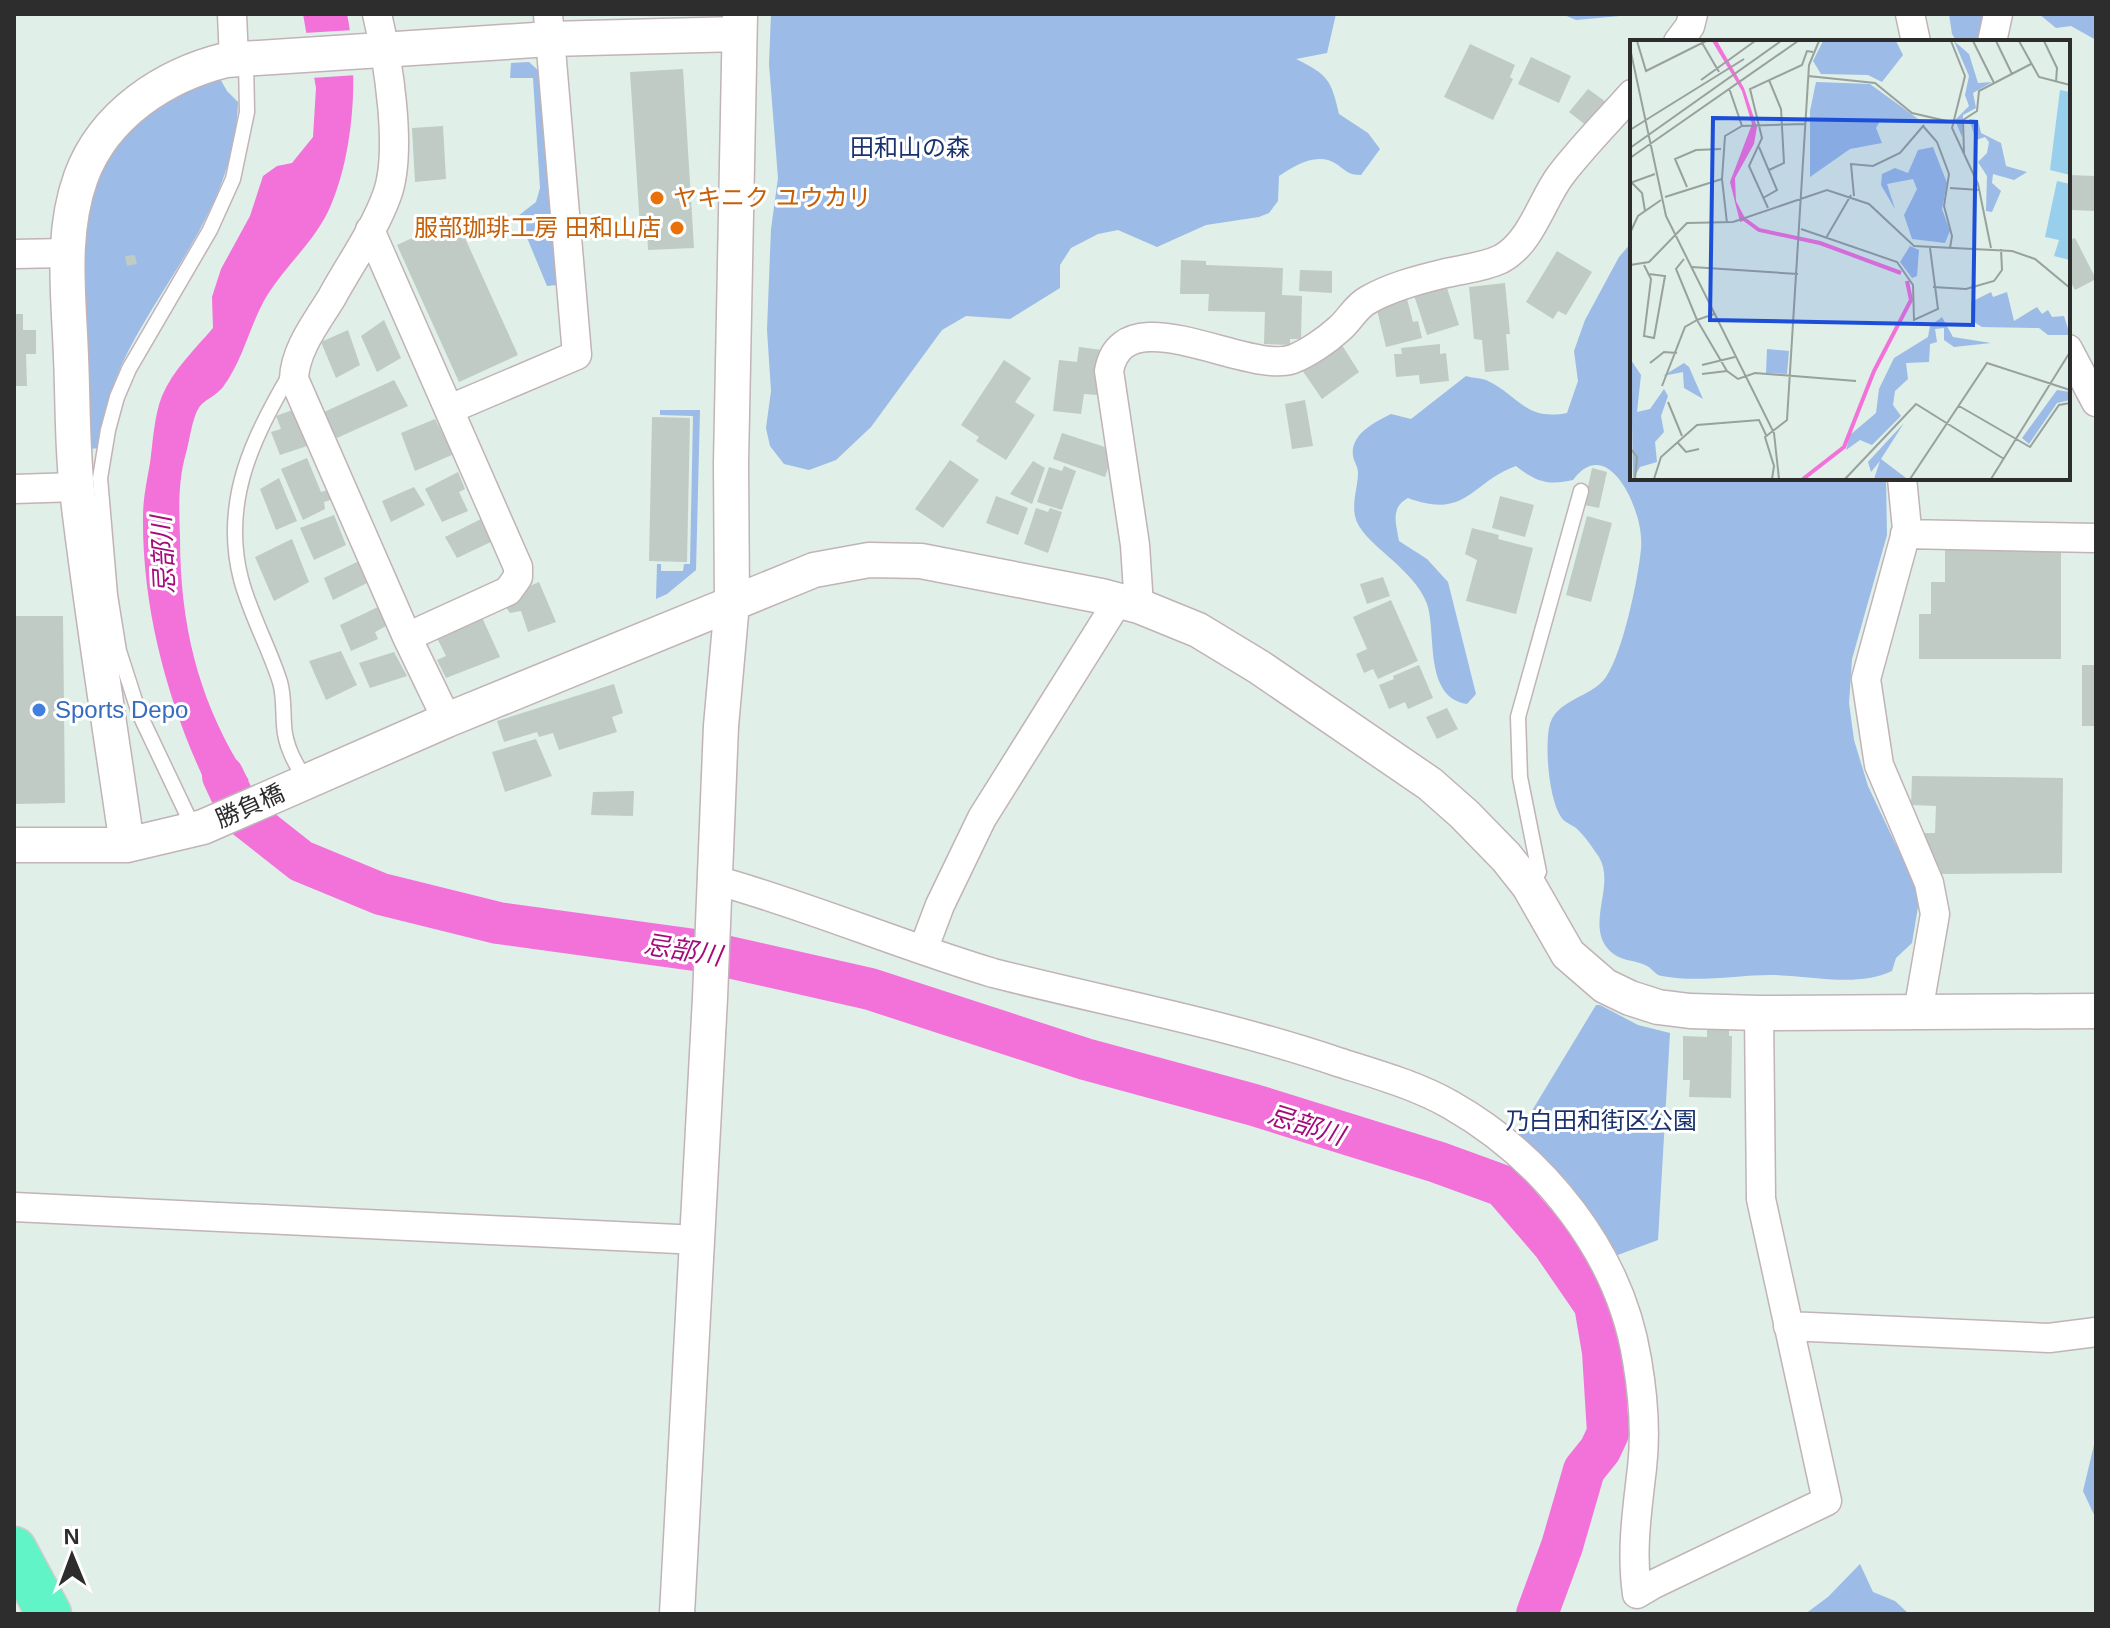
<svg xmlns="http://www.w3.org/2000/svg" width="2110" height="1628" viewBox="0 0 2110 1628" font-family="Arial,'Noto Sans JP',sans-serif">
<rect width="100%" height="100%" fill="#e0efe7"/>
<path fill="#9cbbe6" d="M771,14H1336L1327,53L1296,59C1328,75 1331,79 1339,114L1368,133L1380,149L1361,175C1350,175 1347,172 1338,165C1318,151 1296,165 1279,176L1278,201L1269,213L1259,217L1206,225L1157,247L1118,230L1098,234L1071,248L1060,265V288L1010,319L966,316L942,330L871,427L836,460L809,470L784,464L770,446L766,428L771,391L767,330L771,229L778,178L769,64Z
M1562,14H1642L1576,20Z
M1949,14H1989L1986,42H1957L1952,34Z
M2039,14H2096V40L2071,26L2056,28Z
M529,62L541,73L556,285L547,286L518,216L536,202L540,188L533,78H510L511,63Z
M219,77L227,91L238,102C235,208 163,276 121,366C109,393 104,420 99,448L90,449L82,221L105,159L146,110Z
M1632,242V478H1886L1887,535L1852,659L1849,703L1854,740L1868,786L1895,843L1914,874L1919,901L1912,943L1896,958L1892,971C1856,988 1809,975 1771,975C1736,975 1698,983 1662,976C1655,975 1653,969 1647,966C1634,959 1620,962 1609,950C1585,924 1616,886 1599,857C1592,847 1585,836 1576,828C1572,825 1564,822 1561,817C1549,799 1545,750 1549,728C1554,699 1592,698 1606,677C1623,652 1638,580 1641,549C1642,539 1640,523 1636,513C1627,482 1600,443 1573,480C1548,486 1535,481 1516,466C1471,482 1467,520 1408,498C1390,508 1396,523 1399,541L1427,559L1448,582L1476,694L1467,704C1423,697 1437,633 1427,604C1414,567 1360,543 1355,516C1352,502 1358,486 1358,473C1358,466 1354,462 1353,456C1350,434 1375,422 1391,414L1411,419L1466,376C1472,378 1480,378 1486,380C1519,395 1524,421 1567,413L1578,381L1574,351L1585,320L1619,257Z
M660,410H700L696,570L667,594L656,599L657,564H661V571H683L684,564H690L693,416L660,415Z
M1596,1005H1600L1638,1025L1670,1033L1658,1240L1615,1256L1594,1217L1568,1182L1518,1134Z
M2094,1445H2096V1519L2083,1491Z
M1860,1564L1873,1592L1895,1601L1909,1614H1805L1828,1597Z"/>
<path fill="#f272da" d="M303,14H347C359,71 354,151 331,205C317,239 287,264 268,294C250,323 244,359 223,387C217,395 206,399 200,406C192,417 190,440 186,453C178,481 179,508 180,537C180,644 207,728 272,813L231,833C178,737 142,627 143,517C143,499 147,480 150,463C153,442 154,416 162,396C173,370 195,349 213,328L212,297L221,269L250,216L263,176L277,166L292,163L313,137L316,88Z"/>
<path fill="#e0efe7" d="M354,30L358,75L311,78L304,33Z
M251,779L274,809L225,831L208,799Z"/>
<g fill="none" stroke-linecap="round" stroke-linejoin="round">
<path stroke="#f272da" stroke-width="42" d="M223,776L240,813L301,861L381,894L498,923L702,951L870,989L1085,1059L1254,1105L1437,1162L1503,1186L1553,1244L1595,1305L1603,1352L1608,1433L1600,1450L1584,1470L1562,1546L1537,1614"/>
</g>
<path fill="#bfcbc4" d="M1470,44L1515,65L1510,77L1513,79L1493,120L1444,97Z
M1531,57L1571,76L1559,103L1518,84Z
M683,69L694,248L648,250L647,227H640L630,72Z
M1588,89L1606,102L1587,126L1569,112Z
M443,126L446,179L415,182L412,128Z
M2068,175L2096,176V211L2072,210V196H2068Z
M451,220L455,229L460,227L518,355L459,382L397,245Z
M2075,238L2096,279L2075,290L2068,277V241Z
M1557,251L1592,272L1566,315L1558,311L1553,319L1526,302Z
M135,255L137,264L127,266L125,256Z
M1181,260L1206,261V265L1283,268L1282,295L1302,296L1301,339H1290V345L1264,344L1265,312L1208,311L1209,294H1180Z
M1300,270L1332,271V293L1299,291Z
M1505,283L1510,334H1506L1509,370L1485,372L1482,340L1474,339L1469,287Z
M1446,285L1459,325L1427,335L1414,295Z
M1407,299L1413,322L1418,321L1422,338L1386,347L1376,306Z
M14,314H23V330H36V354H26L27,386H14Z
M384,320L401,358L377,372L361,336Z
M348,330L360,365L336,378L321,342Z
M1340,342L1359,372L1322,399L1302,370Z
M1440,344V354L1446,353L1449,381L1420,384L1419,375L1396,377L1394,354H1402L1401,348Z
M1079,347L1102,350L1098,395L1084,394L1081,414L1053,411L1059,360L1077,362Z
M1004,360L1031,378L1015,402L1035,415L1006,460L976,441L979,437L961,425Z
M394,380L408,406L337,438L322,413Z
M1305,400L1313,446L1292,449L1285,404Z
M295,409L310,445L280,455L271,432L281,429L276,416Z
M652,417L690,418L687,562L649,561Z
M435,419L454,454L415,471L401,433Z
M1062,433L1114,450L1105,477L1053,459Z
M307,458L321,492L335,488L337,498L324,502L325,509L303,520L281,469Z
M950,460L979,480L943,528L915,509Z
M1033,461L1045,468L1032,504L1010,494Z
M1064,466L1076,471L1062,510L1037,502L1049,467L1062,471Z
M1592,468L1607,472L1599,508L1584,505Z
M458,472L465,489L459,492L468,511L442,522L425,489Z
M279,478L297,521L276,530L260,489Z
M414,487L425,505L391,522L382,501Z
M996,496L1028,508L1018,535L986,523Z
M1500,496L1534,505L1525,537L1492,528Z
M1036,508L1048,512L1050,508L1062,512L1048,553L1024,544Z
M334,515L346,545L314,560L300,528Z
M1587,516L1612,523L1591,602L1566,595Z
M483,518L495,540L457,558L445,537Z
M1472,528L1499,535L1498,539L1533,548L1516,614L1466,601L1477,560L1465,554Z
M292,539L309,582L274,601L255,557Z
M1945,550H2061V659H1919V614H1931V582H1945Z
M361,560L369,582L333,600L324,578Z
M1383,577L1390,596L1367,604L1360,584Z
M539,582L556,622L528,632L521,611L510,613L500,599Z
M1391,600L1418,661L1378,679L1373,669L1364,673L1356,654L1367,649L1353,617Z
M378,607L388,625L375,632L378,639L351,651L340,625Z
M480,613L500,657L446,678L437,660L446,656L434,632Z
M14,616H63L65,803L14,804Z
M341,651L357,685L326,700L309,661Z
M394,652L407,676L370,688L359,663Z
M1419,665L1433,698L1408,709L1405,702L1389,709L1379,685L1394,679L1393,676Z
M2082,665H2096V726H2082Z
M614,684L623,713L612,717L617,732L559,750L553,733L539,737L537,732L504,742L497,721Z
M1447,708L1458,729L1437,739L1426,717Z
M536,739L552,776L505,792L492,752Z
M1912,776L2063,778L2062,873L1940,874L1941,870H1932L1919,833H1935L1936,806L1911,805Z
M634,791L633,816L591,815L593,792Z
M1707,1030H1729V1036H1732L1731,1098L1689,1097L1690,1080H1683V1036L1707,1037Z"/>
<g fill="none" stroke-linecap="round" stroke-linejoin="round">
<defs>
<path id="service" d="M292,371C253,436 221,502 241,579C250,614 269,647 280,682C284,695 283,711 284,725C285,746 295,763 306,781
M194,829L139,713L119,651L110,595L100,478L108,430L117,397L129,369L210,230L233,179L247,112L246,59
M1529,885L1539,872L1520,777L1518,717L1581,491"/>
<path id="minor" d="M232,14L234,59
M377,14C388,60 403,151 387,195C374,231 350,264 332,297C317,322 295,349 294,379L407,637L447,720
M1910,14L1916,42
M1678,42L1690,26L1693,14
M1992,42L1998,14
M370,230L518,567V577L508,591L407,637
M14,254L67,253
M2068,349L2096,402
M450,409L577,355L548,14
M1902,478L1907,529L1866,679L1879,765L1929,883L1935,914L1918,1012
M14,489L77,487
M1905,534L2096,538
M1139,606L1135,545L1109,371C1123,293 1248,376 1293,359C1308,353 1327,340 1339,329C1350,320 1355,307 1368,300C1391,287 1417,280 1442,274C1462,269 1482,268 1501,259C1531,243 1541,202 1560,176C1582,147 1608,121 1632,94
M715,880C809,906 899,945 993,973C1108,1002 1226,1024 1338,1062C1376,1074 1416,1085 1451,1105C1544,1158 1620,1253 1637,1360C1643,1395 1646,1434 1642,1468C1637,1511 1631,1551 1637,1594L1654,1584L1827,1501L1761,1199L1759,1013
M923,950L940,905L982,818L1118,601
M14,1207L698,1240
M1788,1326L2049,1338L2096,1332"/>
<path id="tertiary" d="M14,845H127L203,827L447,720L814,570L869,560L921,561L1101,596L1139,606L1198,630L1259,667L1430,784L1464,814L1506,857L1529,886L1568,954L1605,986L1630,998L1658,1007L1690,1011L1759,1013L2096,1011
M127,845C110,727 91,609 77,490C72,446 73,401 71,357C69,297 60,235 81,177C104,114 165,75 226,60L550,39L739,34
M677,1614L710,998L721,726L732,603L731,464L740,14"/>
<path id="primary" d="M14,1549L49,1614"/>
</defs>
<use href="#service" stroke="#c1b3b7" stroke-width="17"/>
<use href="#minor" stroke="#c1b3b7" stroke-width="31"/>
<use href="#tertiary" stroke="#c1b3b7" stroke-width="37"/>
<use href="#primary" stroke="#cdcdcd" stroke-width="47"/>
<use href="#service" stroke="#fff" stroke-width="14"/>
<use href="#minor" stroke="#fff" stroke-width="28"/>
<use href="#tertiary" stroke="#fff" stroke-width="34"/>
<use href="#primary" stroke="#60f4c6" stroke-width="44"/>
</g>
<g fill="#e8710a" stroke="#fff" stroke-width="3">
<circle cx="657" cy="198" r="8"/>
<circle cx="677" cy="228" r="8"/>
</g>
<circle fill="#3f7fe0" stroke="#fff" stroke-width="3" cx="39" cy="710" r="8"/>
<g text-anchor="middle" stroke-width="6" stroke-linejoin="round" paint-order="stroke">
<g font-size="24" fill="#1a326e" stroke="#fff">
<text x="910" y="156">田和山の森</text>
<text x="1601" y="1129">乃白田和街区公園</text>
</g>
<g font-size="24" fill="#c56008" stroke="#fff" text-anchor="start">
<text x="673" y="206">ヤキニク ユウカリ</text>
<text x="661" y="236" text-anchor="end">服部珈琲工房 田和山店</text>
</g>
<g font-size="24" fill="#366cbe" stroke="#fff" text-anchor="start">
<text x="55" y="718">Sports Depo</text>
</g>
<g font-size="24" fill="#2d2d2d" stroke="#fff">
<text transform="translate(250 806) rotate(-24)" y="8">勝負橋</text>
</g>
<g font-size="26" font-style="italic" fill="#a40b7b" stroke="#fff">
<text transform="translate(163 555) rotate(-93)" y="9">忌部川</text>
<text transform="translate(683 950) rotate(9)" y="9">忌部川</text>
<text transform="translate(1306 1125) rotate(17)" y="9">忌部川</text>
</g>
</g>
<g transform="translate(1630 40)">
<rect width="440" height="440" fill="#e0efe7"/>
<path d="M193,1H266L273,15L252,42L238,35L191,34L183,21ZM324,1L339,14L348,43L362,42L343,53L346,68L333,75L332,97L325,80L339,66L335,55L339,36ZM186,42L240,44L291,81H250L246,88L252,103L220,109L180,137V71ZM339,79L348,80L351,93L371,103L376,126L397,132L384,140L363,134L362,143L371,151L362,172L356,171L357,136L348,122L357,113L359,102L355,97L346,100ZM303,107L317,143L312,169L320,191L315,203L282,199L274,175L287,149L283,139L257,144L265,169L251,145L252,134L265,128L278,133L288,110ZM280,206L289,210L287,236L282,238L270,222ZM361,252L363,257L377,252L384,281L407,267L412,274L418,270L422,277L434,276L440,295H418L409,288L352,287L342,281L341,262ZM312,277L323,297L361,303L324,307L314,300V288L305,289L307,302L300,304L299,322L276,323L278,339L265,351L263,365L271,376L242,405L230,400L216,410L220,395L246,373L249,349L264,318L298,297L300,286ZM137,309L159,311L157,334L136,333ZM1,320L11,335L7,372L20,369L34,349L38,356L31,376L34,392L25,402L27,422L10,427L3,439ZM54,323L59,327L73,359L54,348L53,332L33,336ZM427,350L440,352V360L427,363L399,404L392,398ZM274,383L251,419L276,438L244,439L250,421L241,432L238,422Z" fill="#9cbbe6"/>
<path d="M430,50L440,52V135L420,130ZM427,141L440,144V220L424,216L429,200L415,197Z" fill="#98cfed"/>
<path d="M82,1H87L114,48L127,87L124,104L105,138L106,161L116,180L110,182L100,142L122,84L112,51Z" fill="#f272da"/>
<path fill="none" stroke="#f272da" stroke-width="4" d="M110,176L129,190L190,203L271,233M173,439L214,407L244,331L281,260L277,241"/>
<path fill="none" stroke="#98a19d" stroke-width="2" d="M7,1L16,31L76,1M71,1L89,32M321,1L335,36L322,88L348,144L361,208M343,1L364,43M366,1L382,34M389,1L409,37L440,45M414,1L427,28L426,42M0,8L36,176L144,393L149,439M178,36L245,43L282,73L321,82M71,40L125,1M139,40L151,69L154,123L139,130M99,48L112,86M27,73L114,19M293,86L307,102L319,134L314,166L322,196L320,208M0,90L27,73M129,107L147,150L133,158M0,108L151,1M334,113L333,80L347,71L349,51L401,24M0,118L168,1M0,143L25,134M2,143L12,153L15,171M57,147L45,119L66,110L91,109M320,148L349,150M224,156L221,124L243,126L270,113L294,85M35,157L92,139M138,168L119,126L132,98L120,49L172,25L177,11L183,12M97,183L92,139L95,96L112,86L175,84M171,189L267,222L283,245L284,280L308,269L300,208M0,193L8,176L31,160M196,198L221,155M54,219L46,229L67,280L84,274M0,225L19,222L57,183L103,182L197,150L239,164L284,206L382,211L405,219L440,248M14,225L21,239L14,296L24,298L35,236L19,234M62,227L168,234M303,247L336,249L364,241L372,230L371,209M20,323L34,312L47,313M72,325L105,317M72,334L97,331M32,346L55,287L67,280L97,331L108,339L125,333L226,341M38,362L52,396M329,366L400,407L429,365L440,363M48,403L56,412L69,409M0,408L7,417L5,439M24,439L31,417L67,385L129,380L136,395M142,439L144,426L135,397L157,380L179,25L189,1M215,439L286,364L374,419M280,439L357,323L440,350M361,439L440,312"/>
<path fill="#1d4ed8" fill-opacity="0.15" stroke="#1d4ed8" stroke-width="4" d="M83,78L346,82L343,285L80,280Z"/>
<rect width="440" height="440" fill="none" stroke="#2d2d2d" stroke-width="4"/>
</g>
<rect width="2110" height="1628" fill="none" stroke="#2d2d2d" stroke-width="32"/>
<g transform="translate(72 1556) rotate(359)" stroke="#ffffff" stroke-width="6" paint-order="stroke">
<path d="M0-6L14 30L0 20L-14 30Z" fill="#2d2d2d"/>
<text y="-12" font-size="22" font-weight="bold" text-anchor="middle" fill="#2d2d2d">N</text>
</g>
</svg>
